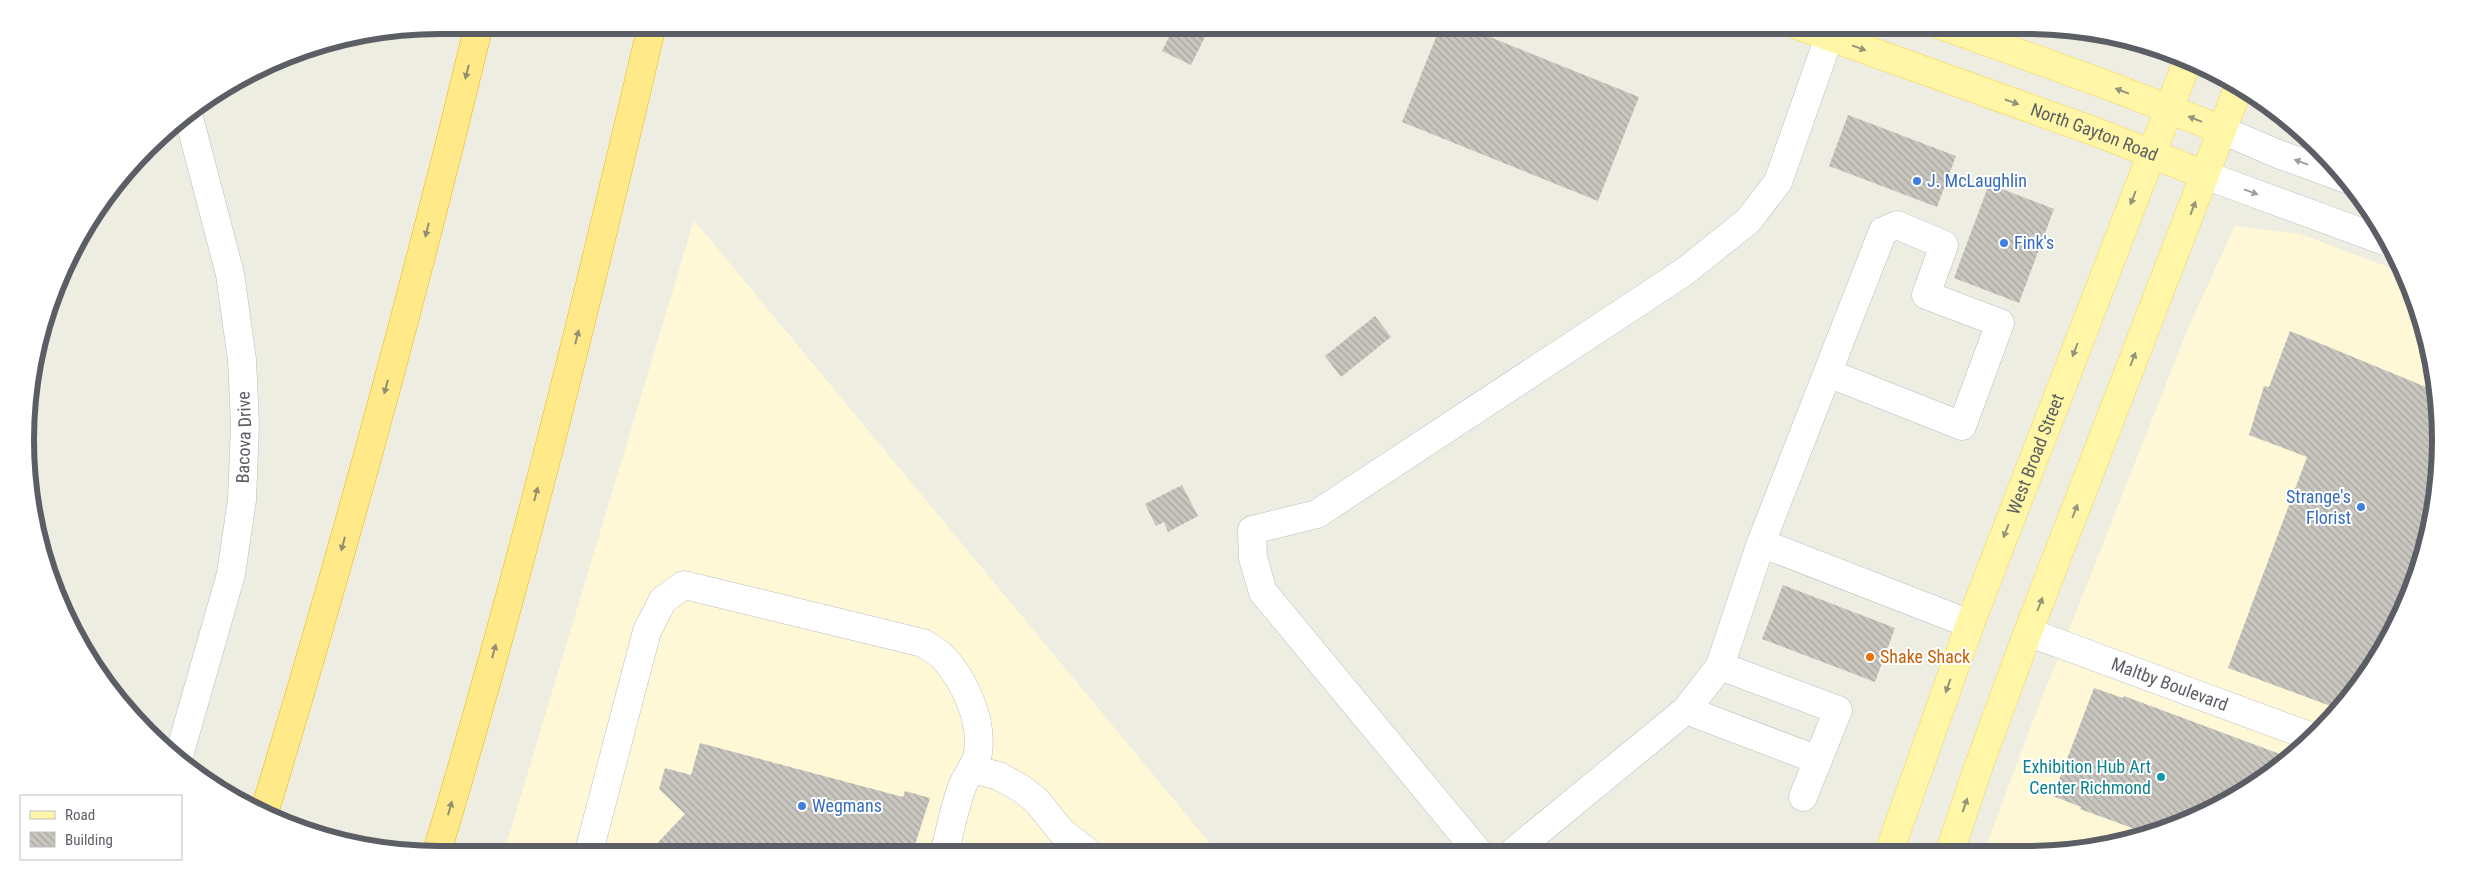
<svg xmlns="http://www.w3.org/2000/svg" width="2466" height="880" viewBox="0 0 2466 880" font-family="'Roboto Condensed',sans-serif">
<defs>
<pattern id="building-back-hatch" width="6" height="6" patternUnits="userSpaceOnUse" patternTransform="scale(1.25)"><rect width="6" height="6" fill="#c9c6bf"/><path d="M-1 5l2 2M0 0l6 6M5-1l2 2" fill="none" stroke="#a6a49f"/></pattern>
</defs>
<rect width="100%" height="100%" fill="#eeede2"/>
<path fill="#fff8d7" d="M2084,33L2129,39L2125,49Z
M694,220L1218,853L503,855Z
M2235,226L2300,234L2404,273L2419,306L2437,386L2440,467L2427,547L2385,648L2300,752L2209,812L2080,851L1984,852L2029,731L2189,326Z"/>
<path fill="url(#building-back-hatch)" d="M1175,25H1211L1191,65L1162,51Z
M1441,25H1460L1639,97L1598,201L1402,122Z
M1848,115L1956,156L1937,207L1829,166Z
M1989,184L2054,209L2019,303L1954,278Z
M1375,316L1391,337L1341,377L1325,356Z
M2290,331L2438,392L2440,467L2427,547L2385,648L2336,708L2228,668L2307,457L2249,435L2264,386L2269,387Z
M1182,485L1198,516L1168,532L1164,522L1156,526L1145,504Z
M1783,585L1895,628L1875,682L1762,639Z
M2094,688L2123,698L2124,696L2291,758L2209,812L2143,832L2080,809L2081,807L2053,796Z
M700,743L903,797L905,791L930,798L914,848L902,844L900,854L646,855L685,814L659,789L665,768L691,775Z"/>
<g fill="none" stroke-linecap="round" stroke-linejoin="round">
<defs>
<g id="minor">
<path d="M2222,130L2278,154L2347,179"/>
<path d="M2205,175L2390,243"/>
<path d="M1828,373L1962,426L2000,323L1926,295L1944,245L1897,225L1883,231L1761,543L1970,624"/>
<path id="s1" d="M2028,632L2312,737"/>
<path d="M1720,666L1838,710L1803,797"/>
<path d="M1686,710L1818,760"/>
<path id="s2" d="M178,759L231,574L242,500L245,424L242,360L230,274L188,114"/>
<path d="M972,769L999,776L1022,789L1037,801L1061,831L1090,854"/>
<path d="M1479,853L1263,592L1253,558L1252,530L1317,514L1684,272L1748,221L1778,182L1829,37"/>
<path d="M1512,853L1686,710L1720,666L1761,543"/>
<path d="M588,855L647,631L663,600L684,585L923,643C929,647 936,651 942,656C964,679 983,720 978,753C976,765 966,776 962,787C954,809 950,832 944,854"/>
</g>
<g id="major">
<path id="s3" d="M1797,25L2099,133L2205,175"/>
<path d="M1941,25L2115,88L2222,130"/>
<path id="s4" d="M1889,852L1970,624L2188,60"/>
<path d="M1950,852L1978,768L2028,632L2239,86"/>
</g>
<path id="highway" d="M265,810C344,551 415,289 479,25
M436,855C519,581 587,303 652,25"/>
</defs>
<use href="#minor" stroke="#babcc2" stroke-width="29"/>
<use href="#major" stroke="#f9d551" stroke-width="29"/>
<use href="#highway" stroke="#f1b500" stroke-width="29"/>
<use href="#minor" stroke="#fff" stroke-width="28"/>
<use href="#major" stroke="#fff7a7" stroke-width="28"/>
<use href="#highway" stroke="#ffe989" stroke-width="28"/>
</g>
<defs><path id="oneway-solid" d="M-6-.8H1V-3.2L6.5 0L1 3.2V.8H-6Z" transform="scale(1.25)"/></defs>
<g fill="#94947b">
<use href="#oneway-solid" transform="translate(1859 48) rotate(20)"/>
<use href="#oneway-solid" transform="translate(2122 91) rotate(-159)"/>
<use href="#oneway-solid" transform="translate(2012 102) rotate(19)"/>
<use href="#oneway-solid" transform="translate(2195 119) rotate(-158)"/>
<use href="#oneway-solid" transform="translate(2133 198) rotate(111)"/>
<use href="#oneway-solid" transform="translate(2193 208) rotate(-69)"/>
<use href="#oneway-solid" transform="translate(2075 350) rotate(111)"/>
<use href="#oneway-solid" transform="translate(2133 359) rotate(-69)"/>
<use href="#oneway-solid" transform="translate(2075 511) rotate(-69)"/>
<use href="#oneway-solid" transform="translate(2006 531) rotate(111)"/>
<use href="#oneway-solid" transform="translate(2040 604) rotate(-69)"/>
<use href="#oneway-solid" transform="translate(1948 686) rotate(110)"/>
<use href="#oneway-solid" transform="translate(1965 805) rotate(-71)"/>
</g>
<g fill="#948f71">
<use href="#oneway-solid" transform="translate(467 72) rotate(104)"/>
<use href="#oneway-solid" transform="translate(427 230) rotate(104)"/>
<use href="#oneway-solid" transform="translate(577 337) rotate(-76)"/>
<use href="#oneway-solid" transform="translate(386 387) rotate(105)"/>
<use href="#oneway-solid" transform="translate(536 494) rotate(-75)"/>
<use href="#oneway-solid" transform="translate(343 544) rotate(105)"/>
<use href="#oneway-solid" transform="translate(494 651) rotate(-75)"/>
<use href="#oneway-solid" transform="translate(450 808) rotate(-74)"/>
</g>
<g fill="#9d9ea2">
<use href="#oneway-solid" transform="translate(2301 162) rotate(-160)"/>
<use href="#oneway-solid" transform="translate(2251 192) rotate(20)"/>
</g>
<g fill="#3f7fe0" stroke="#fff" stroke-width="2">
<circle cx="1917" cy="181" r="5"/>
<circle cx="2004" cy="243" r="5"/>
<circle cx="2361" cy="507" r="5"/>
<circle cx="802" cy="806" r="5"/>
</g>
<circle fill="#e8710a" stroke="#fff" stroke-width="2" cx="1870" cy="657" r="5"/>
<circle fill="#0f9aa8" stroke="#fff" stroke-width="2" cx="2161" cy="777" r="5"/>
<g text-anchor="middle" stroke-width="4" stroke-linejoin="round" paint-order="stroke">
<g font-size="18" fill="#5b5e64" stroke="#fff">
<text dy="6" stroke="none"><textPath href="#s3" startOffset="316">North Gayton Road</textPath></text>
<text dy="6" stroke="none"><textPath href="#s2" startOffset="330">Bacova Drive</textPath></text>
<text dy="6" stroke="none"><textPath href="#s4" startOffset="424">West Broad Street</textPath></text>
<text dy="6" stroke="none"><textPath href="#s1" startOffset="151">Maltby Boulevard</textPath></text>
</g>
<g font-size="18" fill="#366cbe" stroke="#fff" text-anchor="start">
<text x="1927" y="187">J. McLaughlin</text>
<text x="2014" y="249">Fink's</text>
<text x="2351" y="503" text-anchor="end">Strange's<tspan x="2351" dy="21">Florist</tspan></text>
<text x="812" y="812">Wegmans</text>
</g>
<g font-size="18" fill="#c56008" stroke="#fff" text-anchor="start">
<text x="1880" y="663">Shake Shack</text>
</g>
<g font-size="18" fill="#0d838f" stroke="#fff" text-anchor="end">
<text x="2151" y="773">Exhibition Hub Art<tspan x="2151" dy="21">Center Richmond</tspan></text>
</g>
</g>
<path d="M0 0H2466V880H0ZM440 34H2026A406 406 0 0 1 2432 440V440A406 406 0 0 1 2026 846H440A406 406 0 0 1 34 440V440A406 406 0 0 1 440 34Z" fill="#fff" fill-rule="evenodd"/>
<path fill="none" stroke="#5b5e64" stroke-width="6" d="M440 34H2026A406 406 0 0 1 2432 440V440A406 406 0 0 1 2026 846H440A406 406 0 0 1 34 440V440A406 406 0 0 1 440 34Z"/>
<rect x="20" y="795" width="162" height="65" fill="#ffffff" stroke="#bdbfc1"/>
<rect x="30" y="811" width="25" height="8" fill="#fff7a7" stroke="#bdbfc1"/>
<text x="65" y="820" font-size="15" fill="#5b5e64">Road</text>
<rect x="30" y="832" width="25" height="15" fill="url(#building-back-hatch)" stroke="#bdbfc1"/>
<text x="65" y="845" font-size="15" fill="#5b5e64">Building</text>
</svg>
